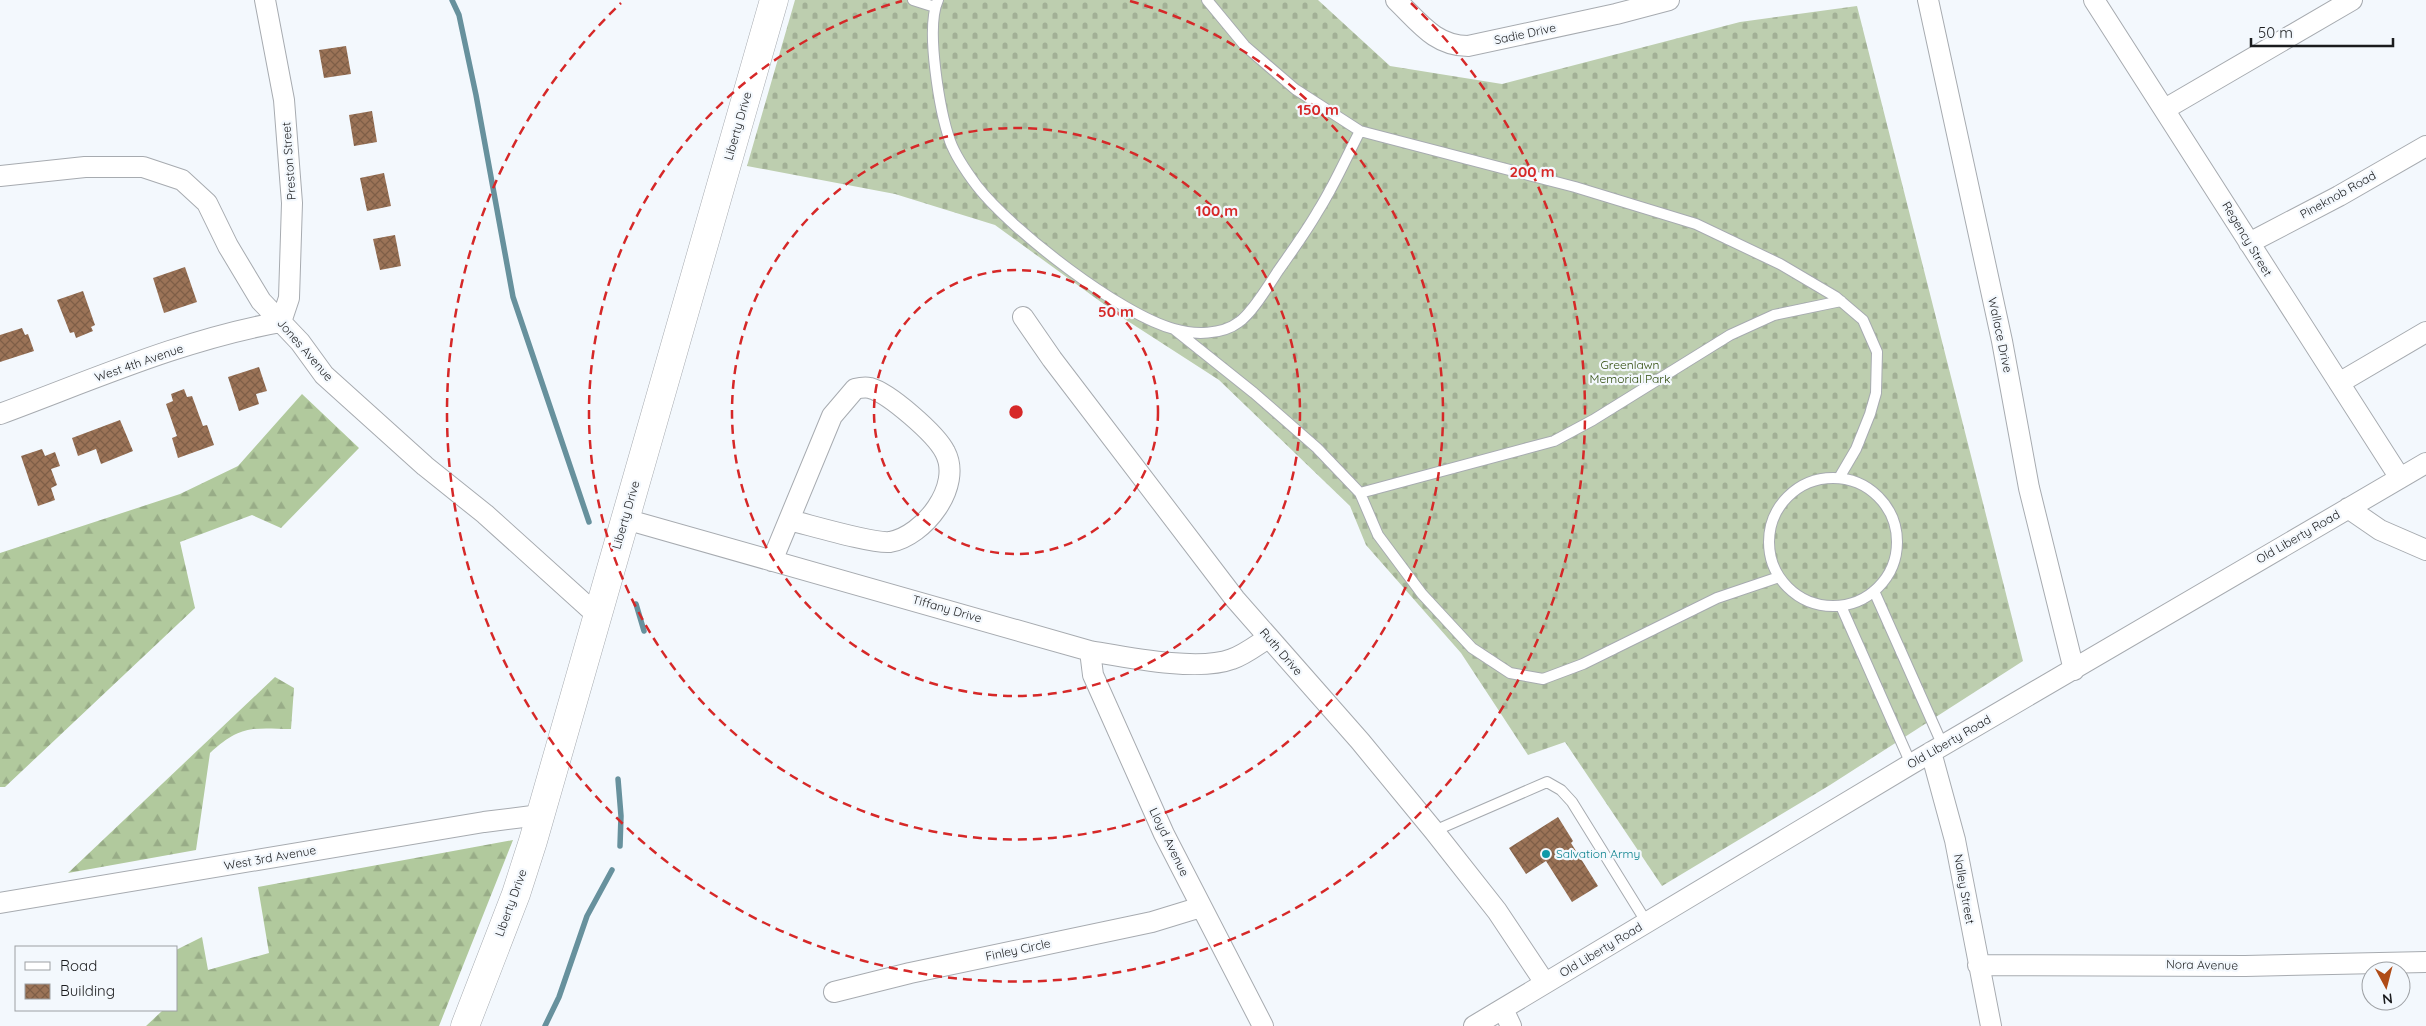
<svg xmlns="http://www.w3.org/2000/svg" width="2426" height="1026" viewBox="0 0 2426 1026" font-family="Quicksand,sans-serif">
<defs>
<pattern id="forest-firs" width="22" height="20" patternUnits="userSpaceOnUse" patternTransform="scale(1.25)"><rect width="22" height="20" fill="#b1c99d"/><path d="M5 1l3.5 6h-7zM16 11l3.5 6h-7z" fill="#98ac87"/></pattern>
<pattern id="cemetery-stones" width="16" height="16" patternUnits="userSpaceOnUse" patternTransform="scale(1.25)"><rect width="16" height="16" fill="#bdceaf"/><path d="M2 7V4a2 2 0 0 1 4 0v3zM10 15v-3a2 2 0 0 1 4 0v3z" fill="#a2b096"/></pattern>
<pattern id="building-cross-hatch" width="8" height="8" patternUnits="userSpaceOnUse" patternTransform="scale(1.25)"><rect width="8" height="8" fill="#9b7357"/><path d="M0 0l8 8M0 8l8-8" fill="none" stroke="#7e5e47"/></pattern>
</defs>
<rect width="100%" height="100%" fill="#f3f8fd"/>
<path fill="url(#forest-firs)" d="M302,394L359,448L281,528L252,515L180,542L195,608L5,787H0V553L180,494L238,466Z
M275,677L294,688L291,729C251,728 241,725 210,753L196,850L68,873Z
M513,840L439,1026H146L163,1010H176V950L202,937L208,970L269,953L258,887Z"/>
<path fill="url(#cemetery-stones)" d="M795,0H1318L1390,66L1502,84L1740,22L1857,6L2023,661L1830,785L1662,886L1565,742L1528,755L1461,653L1366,545L1350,506L1219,380L1123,318L995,225L895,194L747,166Z"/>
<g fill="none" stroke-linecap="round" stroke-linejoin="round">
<path stroke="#67919d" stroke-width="5.5" d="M452,0L459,15L476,95L513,297L589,522
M636,604L644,631
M618,779L621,816L620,846
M545,1026L559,997L587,916L612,870"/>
</g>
<path fill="url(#building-cross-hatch)" d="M346,46L351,74L324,78L319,50Z
M372,111L377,142L354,146L349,115Z
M384,173L391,206L367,211L360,178Z
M395,235L401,266L380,270L373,239Z
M185,267L197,302L164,313L153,278Z
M83,291L95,325L91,327L93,331L76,338L74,332L70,333L57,300Z
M22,328L25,335L28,334L34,351L0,362V335Z
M259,367L267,391L256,394L259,404L239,411L228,377Z
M184,389L187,397L192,396L203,426L207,425L214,445L178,458L172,438L177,436L166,404L173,401L171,394Z
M120,420L133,451L101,464L96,449L78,456L72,438Z
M42,449L45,456L55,452L60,466L51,469L57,485L51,488L55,500L38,506L21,456Z
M1558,817L1573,841L1571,843L1598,886L1572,902L1546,861L1526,874L1509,848Z"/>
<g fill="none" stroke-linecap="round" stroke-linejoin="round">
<defs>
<path id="service" d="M913,0L935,7
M938,0C925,28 940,112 950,141C955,155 968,174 977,186C1011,230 1121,315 1174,329C1194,335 1222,335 1239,322C1252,313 1269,285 1278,271C1292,251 1306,232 1318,211C1334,186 1346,158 1360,131
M1207,0L1245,46L1295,89L1360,131L1575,187L1696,224L1780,264L1836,297L1863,320L1877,352L1876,393L1870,414L1856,449L1839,478
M1174,329L1254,393L1317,448L1360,493L1378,535L1422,594L1472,648L1510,673L1543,679L1583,664L1717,598L1779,577
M1769 542a64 64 0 1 1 128 0a64 64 0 1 1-128 0Z
M1360,493L1554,441L1593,420L1730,335L1774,315L1841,301
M1874,591L1943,746
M1841,606L1911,764
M1434,831L1547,782L1561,790L1572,802L1647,923"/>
<path id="minor" d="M1396,0C1419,22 1435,46 1468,46L1616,14L1669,0
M1928,0L2002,341L2029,488L2074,670
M2094,0L2400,478
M2165,109L2352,0
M0,176L85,167H143L182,180L207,203L228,246L261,301L300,342L324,375L425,466L485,514L598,616
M2249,243L2339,196L2426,146
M1023,317L1052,359L1235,599L1360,741L1434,831L1497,911L1545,983
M2339,383L2426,332
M0,414C92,380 184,339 281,322L289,298L292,203L284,100L265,0
M2348,508L2380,530L2426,550
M625,519L1090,651C1126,657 1198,672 1232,659C1244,655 1257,645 1268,638
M772,561L832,416L855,389C859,388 865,387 870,388C889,393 936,434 945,452C963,486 924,536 890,542C873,544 810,525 789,520
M1090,651L1093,675L1164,834L1263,1026
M1931,752L1955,840L1991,1026
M0,903L484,822L540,815
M1978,965L2245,966L2426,962
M834,992L910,973L1152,922L1201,907
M1503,1009L1511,1026
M1474,1026L1911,764L2426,463"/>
<path id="secondary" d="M465,1026L516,894L533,841L774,0"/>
</defs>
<use href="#service" stroke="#a7abb0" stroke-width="12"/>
<use href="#minor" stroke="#a7abb0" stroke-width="22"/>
<use href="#secondary" stroke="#a7abb0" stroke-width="29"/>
<use href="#service" stroke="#fff" stroke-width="10"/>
<use href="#minor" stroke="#fff" stroke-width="20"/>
<use href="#secondary" stroke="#fff" stroke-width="28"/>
</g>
<g fill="none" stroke="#d62828" stroke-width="2.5" stroke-dasharray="9 6">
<circle cx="1016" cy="412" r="142"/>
<circle cx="1016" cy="412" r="284"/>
<path d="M1130 1A427 427 0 1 1 902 1"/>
<path d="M1411 3A569 569 0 1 1 621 3"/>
</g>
<circle fill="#0f9aa8" stroke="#f3f8fd" stroke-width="2" cx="1546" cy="854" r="5"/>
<g text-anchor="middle" stroke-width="4.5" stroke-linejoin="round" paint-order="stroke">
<g font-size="12" fill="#1b1c1e" stroke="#f3f8fd">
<text transform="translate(1525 34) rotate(-12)" y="4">Sadie Drive</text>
<text transform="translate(738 126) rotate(-74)" y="4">Liberty Drive</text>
<text transform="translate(289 161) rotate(-94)" y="4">Preston Street</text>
<text transform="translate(2338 195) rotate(-29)" y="4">Pineknob Road</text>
<text transform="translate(2247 239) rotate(59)" y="4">Regency Street</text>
<text transform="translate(2000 335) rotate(78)" y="4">Wallace Drive</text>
<text transform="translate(305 350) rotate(49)" y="4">Jones Avenue</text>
<text transform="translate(139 363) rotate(-19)" y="4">West 4th Avenue</text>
<text transform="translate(626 515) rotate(-74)" y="4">Liberty Drive</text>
<text transform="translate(2298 537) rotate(-30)" y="4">Old Liberty Road</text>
<text transform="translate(947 609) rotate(16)" y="4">Tiffany Drive</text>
<text transform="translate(1281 652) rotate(49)" y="4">Ruth Drive</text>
<text transform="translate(1949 742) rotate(-30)" y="4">Old Liberty Road</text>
<text transform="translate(1169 842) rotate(64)" y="4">Lloyd Avenue</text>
<text transform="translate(270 858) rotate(-10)" y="4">West 3rd Avenue</text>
<text transform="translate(1964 889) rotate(80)" y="4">Nalley Street</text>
<text transform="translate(511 903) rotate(-70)" y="4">Liberty Drive</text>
<text transform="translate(1018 950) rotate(-12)" y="4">Finley Circle</text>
<text transform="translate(1601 950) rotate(-31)" y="4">Old Liberty Road</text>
<text transform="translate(2202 965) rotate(1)" y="4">Nora Avenue</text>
</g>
<g font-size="12" fill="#2d4908" stroke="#f3f8fd">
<text x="1630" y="369">Greenlawn<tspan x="1630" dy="14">Memorial Park</tspan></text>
</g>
<g font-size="12" fill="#0d838f" stroke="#f3f8fd" text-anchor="start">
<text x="1556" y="858">Salvation Army</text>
</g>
</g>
<circle cx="1016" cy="412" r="8" fill="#d62828" stroke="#f3f8fd" stroke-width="2.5"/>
<g font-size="15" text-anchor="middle" font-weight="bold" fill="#d62828" stroke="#f3f8fd" stroke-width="4.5" stroke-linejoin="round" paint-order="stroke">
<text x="1318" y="115">150 m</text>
<text x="1532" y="177">200 m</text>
<text x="1217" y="216">100 m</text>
<text x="1116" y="317">50 m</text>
</g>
<rect x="15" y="946" width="162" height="65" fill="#f3f8fd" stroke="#9da0a4"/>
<rect x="25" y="962" width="25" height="8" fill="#ffffff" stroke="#9da0a4"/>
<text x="60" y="971" font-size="15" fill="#1b1c1e">Road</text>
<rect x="25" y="984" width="25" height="15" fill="url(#building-cross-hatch)" stroke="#9da0a4"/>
<text x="60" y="996" font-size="15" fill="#1b1c1e">Building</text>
<g transform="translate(2386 986) rotate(173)"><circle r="24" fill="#f3f8fd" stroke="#9da0a4"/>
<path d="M0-4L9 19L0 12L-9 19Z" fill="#b04c17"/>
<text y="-8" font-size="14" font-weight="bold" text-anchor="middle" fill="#1b1c1e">N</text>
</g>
<path d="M2251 38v8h142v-8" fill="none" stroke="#1b1c1e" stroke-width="2.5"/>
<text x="2258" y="38" font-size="15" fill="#1b1c1e" stroke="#f3f8fd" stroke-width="4" paint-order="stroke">50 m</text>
</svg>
